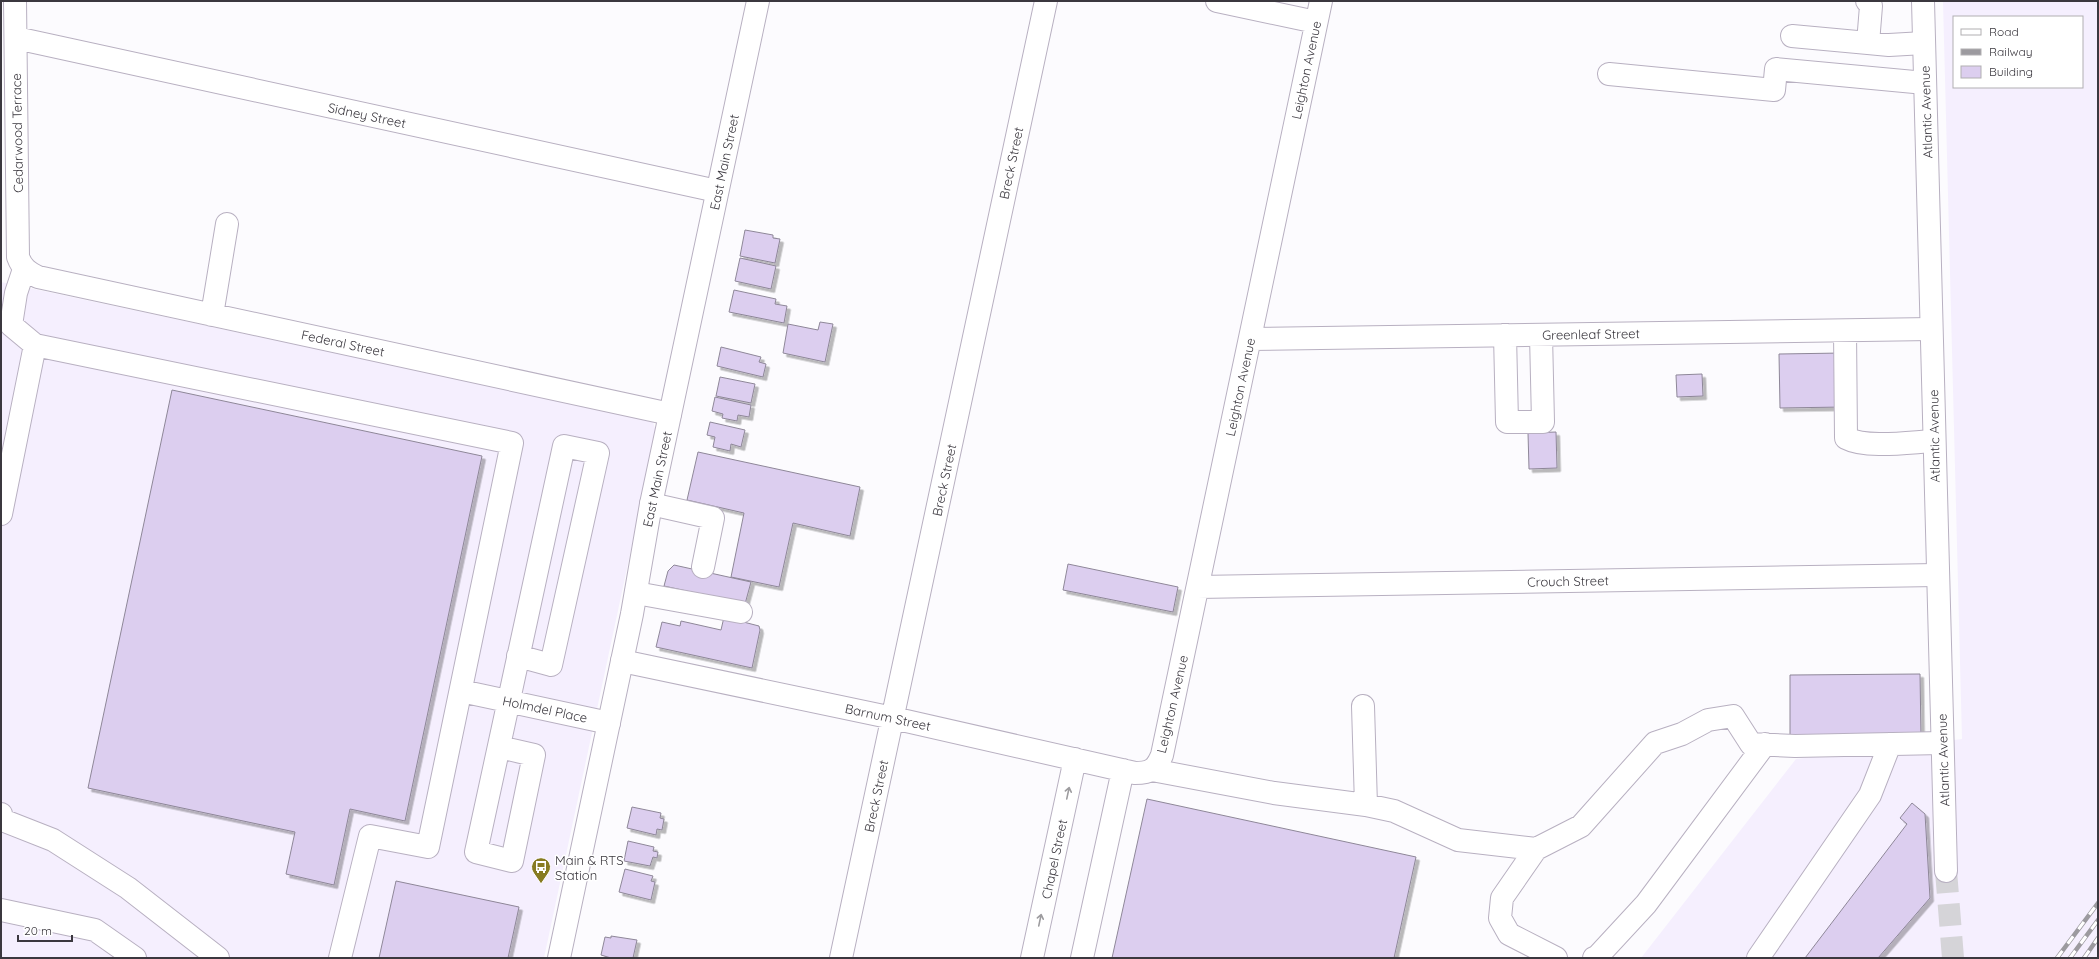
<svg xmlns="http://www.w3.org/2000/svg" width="2099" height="959" viewBox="0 0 2099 959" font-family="Quicksand,sans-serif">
<defs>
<filter id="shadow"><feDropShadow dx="3.5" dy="3.5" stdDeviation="0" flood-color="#0004"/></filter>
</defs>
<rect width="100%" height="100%" fill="#fcfbfe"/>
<path fill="#f5effe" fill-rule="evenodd" d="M1943,1H2098V958H1641L1796,759L1962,739ZM1954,17H2082V87H1954Z
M1,282L646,419L653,422L656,432L544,958H1Z"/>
<path fill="#dcceef" stroke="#8e8798" filter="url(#shadow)" d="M745,230L773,235V238L780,239L775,263L740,256Z
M740,258L776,266L771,289L735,281Z
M734,290L776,299L775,304L787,306L784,323L729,312Z
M820,322L833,324L825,362L783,353L788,324L818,330Z
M721,347L761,357L759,362L766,364L763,377L717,366Z
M1842,353L1843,407L1780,408L1779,354Z
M1702,374L1703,396L1677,397L1676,375Z
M720,377L755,384L751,403L716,396Z
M172,390L482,456L405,821L350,809L334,885L286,874L295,832L88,788Z
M715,397L751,405L749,417L738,415L737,421L722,418L723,414L712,411Z
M710,422L745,430L741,447L731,444L730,451L713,447L715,437L707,435Z
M1556,432L1557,468L1529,469L1528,433Z
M698,452L860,487L850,536L793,523L779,587L731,577L744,513L687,500Z
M1068,564L1178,587L1173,612L1063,590Z
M674,565L751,582L745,604L664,586L668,571Z
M724,617L759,626L760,630L752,668L656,647L662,622L680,626L681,621L721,630Z
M1920,674L1921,736L1790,737V675Z
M1147,799L1416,857L1394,958H1112Z
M1912,803L1925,814L1930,898L1878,958H1805L1907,824L1900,818Z
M632,807L661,813L660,818L664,819L662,830L657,829L656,835L627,828Z
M628,841L654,847L653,851L658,852L657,858L653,857L650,866L624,861Z
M625,869L653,876L651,881L655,882L651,900L619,892Z
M396,881L519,907L508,958H379Z
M611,936L637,940L633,958H611L601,955L605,937L611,938Z"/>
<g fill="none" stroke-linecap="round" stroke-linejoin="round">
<path stroke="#d5d4d8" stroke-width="22" stroke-dasharray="22 11" stroke-linecap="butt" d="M1946,871L1953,958"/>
<defs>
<path id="minor" d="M15,1L18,257C22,268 28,272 38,277L670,414
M1217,1L1316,22
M1792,36L1868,43L1871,6L1867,1
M16,38L717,191
M1868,43L1889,45L1924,43
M1609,74L1774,90L1776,69L1925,83
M24,269L16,293L11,325L35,345
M212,315L227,224
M1845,331L1846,438C1867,449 1911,442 1934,441
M1505,335L1507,422H1543L1541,335
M1250,339L1931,329
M651,504L713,518L703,567
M1,514L35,345L512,443L428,847L370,836L340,958
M1198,587L1937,575
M636,593L741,612
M622,661L893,718L1135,773C1150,773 1156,770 1162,755L1321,1
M461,691L609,723
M1363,706L1366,805
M499,747L534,755L512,861L476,852C505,717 535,581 564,446L598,453L551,665L518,656
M1152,770L1274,793L1366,805L1394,811L1458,840L1536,849L1581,826L1655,743L1682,734L1708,720L1733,716L1751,744L1795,746L1942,743
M1,814L2,820L53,840L128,888L218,958
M1536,849L1502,898L1500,918L1509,934L1556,958
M1,910L95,930L135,958
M841,958L1046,1
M1032,958L1075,759
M1082,958L1123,770
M1594,958L1597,957L1646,904L1765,744
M1758,958L1870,795L1890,744"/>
<path id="major" d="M1923,1L1946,871
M559,958L632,614L651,504L758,1"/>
</defs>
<use href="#minor" stroke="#b8b0c1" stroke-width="24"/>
<use href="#major" stroke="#b8b0c1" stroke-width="24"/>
<use href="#minor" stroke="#fff" stroke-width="22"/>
<use href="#major" stroke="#fff" stroke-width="22"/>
<defs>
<path id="rail" d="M2057,958L2098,903
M2070,958L2098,920
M2084,958L2098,938"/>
</defs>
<use href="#rail" stroke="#9c9a9f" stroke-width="4.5"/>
<use href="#rail" stroke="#fff" stroke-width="3" stroke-dasharray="9" stroke-linecap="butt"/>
</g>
<defs><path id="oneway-shaft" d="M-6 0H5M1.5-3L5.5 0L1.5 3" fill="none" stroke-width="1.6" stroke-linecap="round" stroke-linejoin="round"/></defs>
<g stroke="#9d9c9f">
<use href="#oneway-shaft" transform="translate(1068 793) rotate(-78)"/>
<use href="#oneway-shaft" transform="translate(1040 920) rotate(-78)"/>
</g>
<defs>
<symbol id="bus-pin" viewBox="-11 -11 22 30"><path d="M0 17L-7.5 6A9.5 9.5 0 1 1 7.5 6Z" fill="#877b21" stroke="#fff"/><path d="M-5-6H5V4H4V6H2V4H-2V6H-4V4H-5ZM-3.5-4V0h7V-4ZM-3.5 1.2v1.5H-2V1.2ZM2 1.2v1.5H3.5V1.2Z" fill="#fff"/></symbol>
</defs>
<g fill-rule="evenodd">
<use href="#bus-pin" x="530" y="856" width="22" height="30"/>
</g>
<g text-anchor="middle" stroke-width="3" stroke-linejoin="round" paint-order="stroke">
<g font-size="13" fill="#3b383f" stroke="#fff">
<text transform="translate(1306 70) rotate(-78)" y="5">Leighton Avenue</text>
<text transform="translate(1926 112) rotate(-92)" y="5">Atlantic Avenue</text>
<text transform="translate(367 115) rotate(12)" y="5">Sidney Street</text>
<text transform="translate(17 133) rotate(-91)" y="5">Cedarwood Terrace</text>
<text transform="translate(724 162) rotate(-78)" y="5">East Main Street</text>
<text transform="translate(1011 163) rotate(-78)" y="5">Breck Street</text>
<text transform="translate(1591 334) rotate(-1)" y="5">Greenleaf Street</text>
<text transform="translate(343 343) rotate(12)" y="5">Federal Street</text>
<text transform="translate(1240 387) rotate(-78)" y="5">Leighton Avenue</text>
<text transform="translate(1934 436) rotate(-91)" y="5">Atlantic Avenue</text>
<text transform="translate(657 479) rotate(-78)" y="5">East Main Street</text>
<text transform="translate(944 480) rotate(-78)" y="5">Breck Street</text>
<text transform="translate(1568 581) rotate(-1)" y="5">Crouch Street</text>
<text transform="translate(1172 704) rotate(-77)" y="5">Leighton Avenue</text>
<text transform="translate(545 709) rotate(12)" y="5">Holmdel Place</text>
<text transform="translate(888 717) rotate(12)" y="5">Barnum Street</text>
<text transform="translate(1943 760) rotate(-92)" y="5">Atlantic Avenue</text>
<text transform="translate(876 796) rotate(-78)" y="5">Breck Street</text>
<text transform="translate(1054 859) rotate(-78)" y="5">Chapel Street</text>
</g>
<g font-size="13" fill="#3b383f" stroke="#fff" text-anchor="start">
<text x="555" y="865">Main &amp; RTS<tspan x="555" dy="15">Station</tspan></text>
</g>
</g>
<rect width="2099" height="959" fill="none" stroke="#3b383f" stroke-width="4"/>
<rect x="1953" y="16" width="130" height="72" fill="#ffffff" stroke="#b1afb2"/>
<rect x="1961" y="29" width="20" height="6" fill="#ffffff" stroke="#b1afb2"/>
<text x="1989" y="36" font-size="12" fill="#3b383f">Road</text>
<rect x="1961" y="49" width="20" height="6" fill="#9c9a9f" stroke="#b1afb2"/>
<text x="1989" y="56" font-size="12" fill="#3b383f">Railway</text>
<rect x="1961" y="66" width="20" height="12" fill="#dcceef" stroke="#b1afb2"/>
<text x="1989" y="76" font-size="12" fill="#3b383f">Building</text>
<path d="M18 935v6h54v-6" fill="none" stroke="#3b383f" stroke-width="2"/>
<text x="24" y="935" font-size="12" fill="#3b383f" stroke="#ffffff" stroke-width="3" paint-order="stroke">20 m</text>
</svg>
